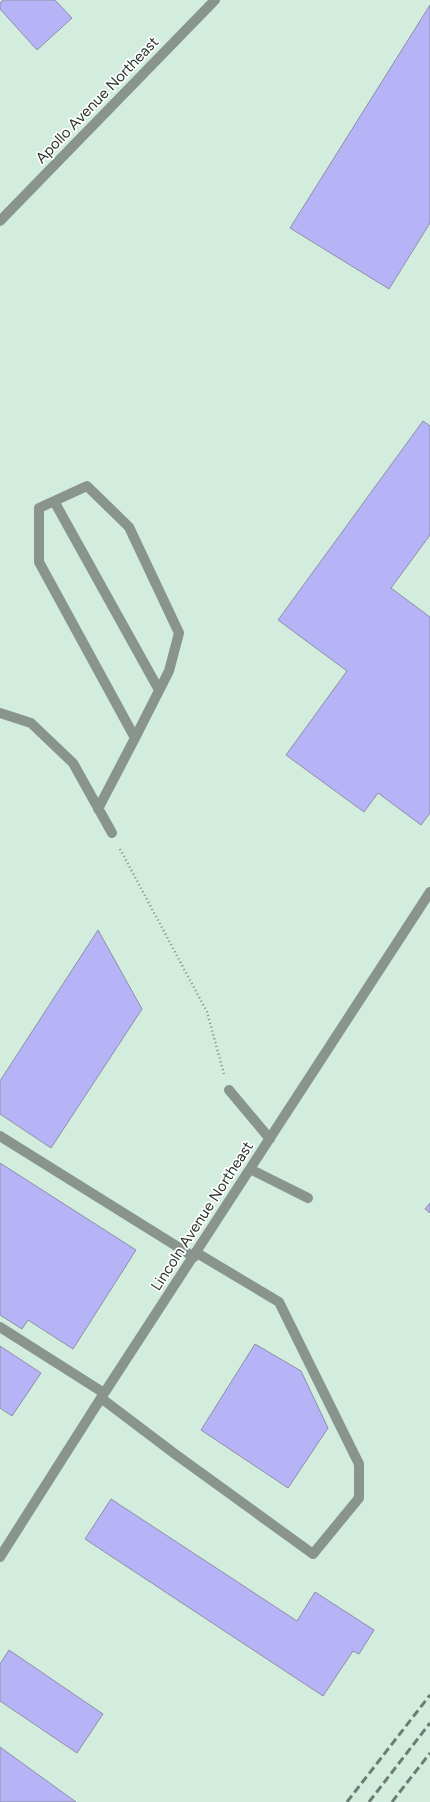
<svg xmlns="http://www.w3.org/2000/svg" width="430" height="1802" viewBox="0 0 430 1802" font-family="Figtree,sans-serif">
<rect width="100%" height="100%" fill="#d2edde"/>
<path fill="#b6b3f6" stroke="#8f8fa6" d="M3,0H55L72,18L37,50L0,9V3Z
M430,5V223L389,289L290,228Z
M423,421L430,426V535L391,588L430,617V813L421,825L378,793L364,812L286,755L347,671L278,620Z
M98,930L142,1009L51,1148L0,1114V1081Z
M0,1163L136,1250L73,1349L28,1320L22,1329L0,1315Z
M430,1203V1213L425,1209Z
M255,1344L301,1371L328,1428L288,1488L201,1430Z
M0,1346L41,1373L12,1416L0,1408Z
M111,1499L297,1621L315,1592L374,1630L359,1654L353,1651L323,1696L85,1539Z
M9,1650L103,1714L77,1753L0,1701V1664Z
M0,1747L76,1802H0Z"/>
<g fill="none" stroke-linecap="round" stroke-linejoin="round">
<path stroke="#7e9086" stroke-width="2.5" stroke-dasharray="1 3" stroke-linecap="butt" d="M120,849L207,1012L224,1074"/>
<path stroke="#89948e" stroke-width="10" d="M0,221L215,0
M54,501L159,690
M0,713L31,723L73,763L112,833
M98,809L135,738L39,562V508L87,486L129,527L179,633L169,671L135,738
M229,1090L270,1139
M0,1136L194,1257
M250,1169L308,1198
M0,1327L104,1393
M101,1398L175,1454L313,1554L359,1498V1464L279,1302L197,1253
M0,1557L101,1398L430,892"/>
<path stroke="#6d7d74" stroke-width="3" stroke-dasharray="8 4" stroke-linecap="butt" d="M347,1802L430,1695
M369,1802L430,1723
M392,1802L430,1753"/>
</g>
<g text-anchor="middle" stroke-width="3.5" stroke-linejoin="round" paint-order="stroke">
<g font-size="15" fill="#2c3630" stroke="#fff">
<text transform="translate(97 100) rotate(-46)" y="5">Apollo Avenue Northeast</text>
<text transform="translate(202 1216) rotate(-57)" y="5">Lincoln Avenue Northeast</text>
</g>
</g>
</svg>
